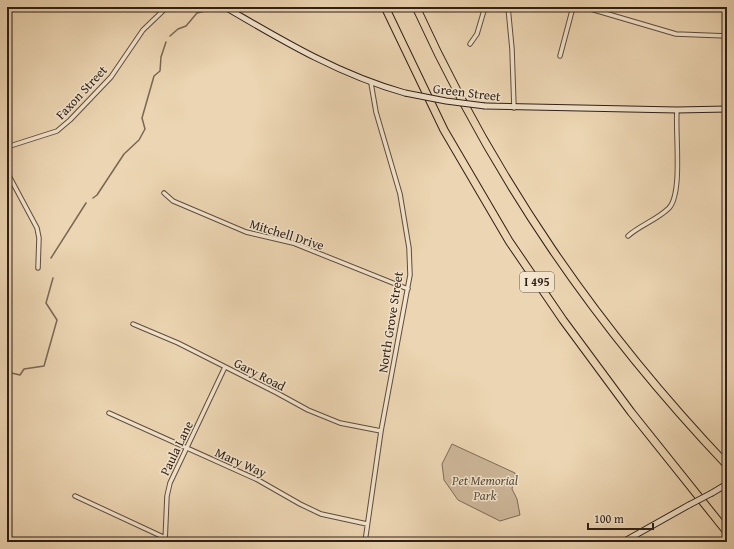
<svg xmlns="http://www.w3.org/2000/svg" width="734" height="549" viewBox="0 0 734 549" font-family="'Gentium Book Plus',serif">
<rect width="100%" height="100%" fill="#ecd5b2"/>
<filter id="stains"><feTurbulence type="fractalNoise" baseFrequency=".005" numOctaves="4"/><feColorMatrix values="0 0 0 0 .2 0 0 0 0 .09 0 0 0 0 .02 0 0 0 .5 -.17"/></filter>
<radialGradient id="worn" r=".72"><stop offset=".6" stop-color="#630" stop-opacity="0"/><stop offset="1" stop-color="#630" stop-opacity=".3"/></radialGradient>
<path fill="#ccb698" stroke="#7d6a58" d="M452,444L515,473L512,489L517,499L520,515L500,521L458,500L444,480L442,464Z"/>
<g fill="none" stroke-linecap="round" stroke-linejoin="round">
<path stroke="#796754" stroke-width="1.5" d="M170,36L178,29L186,26L197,13L213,9V7
M93,198L97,195L124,154L139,140L145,129L142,118L154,76L160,71L161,57L166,42
M51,258L86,203
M7,372L20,375L24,369L44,366L57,320L46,303L53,278"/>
<defs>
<path id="street" d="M508,7L512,49L514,108
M584,7L676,34L727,36
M470,44L477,34L485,7
M560,56L573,7
M7,147L57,131L70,120L111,77L143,30L167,7
M7,172L37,228L39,238L38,268
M164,193L173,201L246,232L293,243L408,289
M628,236C640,225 657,220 669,208C683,193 675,133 677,110
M133,324L178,343L277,393L308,410L340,423L381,431
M109,413L258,480L300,504L321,514L367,524
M75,496L174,542
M165,542L167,496L170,483L225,367
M365,542L381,431L410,275L409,248L400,194L376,112L371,83"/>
<path id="secondary" d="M225,7C283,41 340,75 405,93
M485,106L677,110L727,109
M712,493L727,484
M623,542L689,505"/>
<path id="highway" d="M385,7L444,130L509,241L563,320L631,412L727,532
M416,7C495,180 596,327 727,465"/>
</defs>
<use href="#street" stroke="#5e4c3e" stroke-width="5.5"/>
<use href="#secondary" stroke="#2e1f17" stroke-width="7"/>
<use href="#highway" stroke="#2e1f17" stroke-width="9"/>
<use href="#street" stroke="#f3e4cd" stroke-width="3.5"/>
<use href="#secondary" stroke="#f3e4cd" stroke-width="5"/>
<use href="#highway" stroke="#ecd5b2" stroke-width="7"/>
<defs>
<path id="secondary-bridge" d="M405,93L446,101L485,106
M689,505L712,493"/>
</defs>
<use href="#secondary-bridge" stroke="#2e1f17" stroke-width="7" stroke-linecap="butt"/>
<use href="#secondary-bridge" stroke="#f3e4cd" stroke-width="5"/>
</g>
<g text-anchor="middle" stroke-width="3" stroke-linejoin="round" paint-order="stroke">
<rect fill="#f3e4cd" stroke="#695a4e" stroke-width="1" x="520" y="272" width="34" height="20" rx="3"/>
<g font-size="12" font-weight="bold" fill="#2e1f17">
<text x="537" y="286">I 495</text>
</g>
<g font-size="13" fill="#2e1f17" stroke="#f3e4cd">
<text transform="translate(81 92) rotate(-47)" y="5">Faxon Street</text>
<text transform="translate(467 92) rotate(7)" y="5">Green Street</text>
<text transform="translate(287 234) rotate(17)" y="5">Mitchell Drive</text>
<text transform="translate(390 322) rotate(-81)" y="5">North Grove Street</text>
<text transform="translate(260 374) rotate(27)" y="5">Gary Road</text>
<text transform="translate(176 448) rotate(-64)" y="5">Paula Lane</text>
<text transform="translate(241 462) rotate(24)" y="5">Mary Way</text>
</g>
<g font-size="13" font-style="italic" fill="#5d4c3e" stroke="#f3e4cd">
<text x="485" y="485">Pet Memorial<tspan x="485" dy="15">Park</tspan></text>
</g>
</g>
<rect width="734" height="549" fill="none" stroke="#ecd5b2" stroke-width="24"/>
<rect x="8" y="8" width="718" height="533" fill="none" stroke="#2e1f17" stroke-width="2"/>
<rect x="12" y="12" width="710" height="525" fill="none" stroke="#2e1f17"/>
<path d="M588 523v6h65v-6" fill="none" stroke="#2e1f17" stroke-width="2"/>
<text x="594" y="523" font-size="12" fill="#2e1f17" stroke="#f3e4cd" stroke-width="3" paint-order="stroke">100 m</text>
<rect width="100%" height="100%" filter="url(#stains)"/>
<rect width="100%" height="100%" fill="url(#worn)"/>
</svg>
